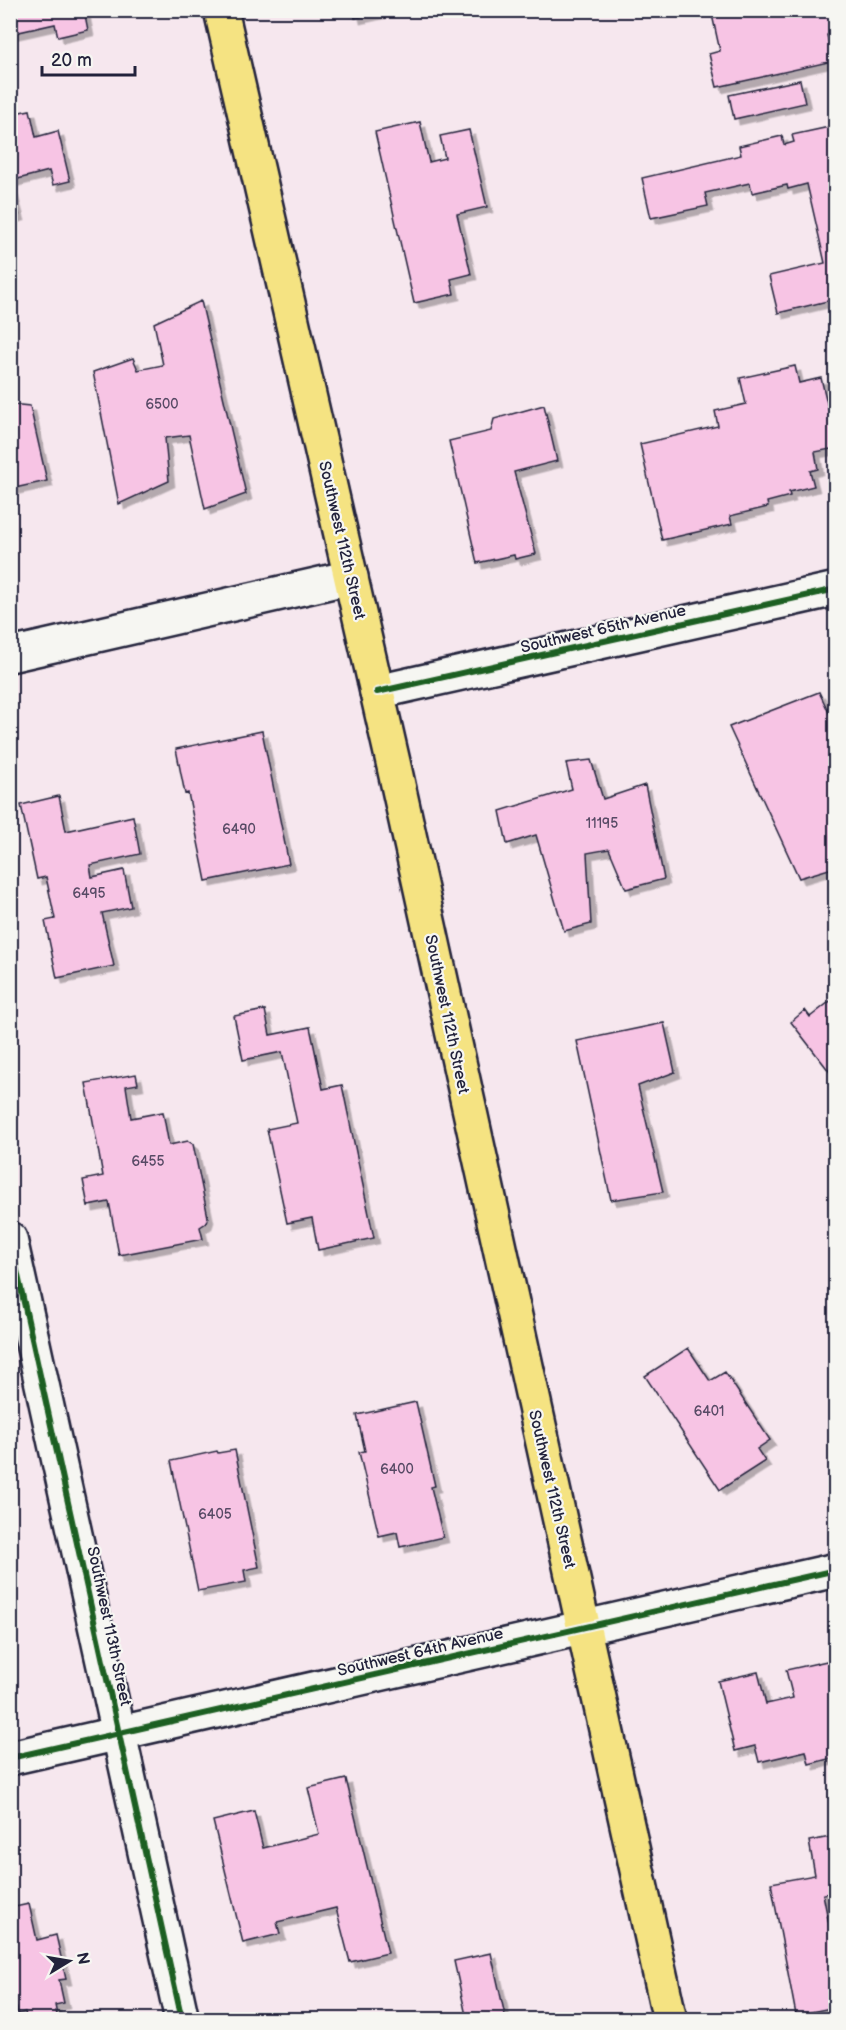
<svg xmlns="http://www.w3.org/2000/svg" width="846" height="2030" viewBox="0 0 846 2030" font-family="'Balsamiq Sans',sans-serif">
<defs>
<filter id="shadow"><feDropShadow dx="5.5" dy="5.5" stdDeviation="0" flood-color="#0004"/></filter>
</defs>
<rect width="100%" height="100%" fill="#f6e7ee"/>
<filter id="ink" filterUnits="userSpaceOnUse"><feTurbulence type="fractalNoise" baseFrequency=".0167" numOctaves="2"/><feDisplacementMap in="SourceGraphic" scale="12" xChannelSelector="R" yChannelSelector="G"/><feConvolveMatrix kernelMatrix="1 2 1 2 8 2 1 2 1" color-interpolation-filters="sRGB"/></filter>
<g filter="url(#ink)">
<path fill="#f7c4e4" stroke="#22223b" stroke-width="1.5" filter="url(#shadow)" d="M10,10H84L88,30L58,37L55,24L10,34Z
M353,10H391L355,18Z
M711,10H828L833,34L827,35L833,61L717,87L709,54L720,51Z
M800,80L805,103L734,119L729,95Z
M30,110L36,137L58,131L70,181L53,185L49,171L10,181V114Z
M420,122L429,162L445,158L440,136L469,130L487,207L457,214L471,274L451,279L454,294L414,303L375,132Z
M834,126L836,133V299L778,313L769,276L825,263L807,184L788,189L787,185L752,193L750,183L705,193L708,206L651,218L642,178L741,155L739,146L782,136L784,145L794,142L792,135Z
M10,182L19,215L10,217Z
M201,301L246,494L205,509L189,435L165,438L169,481L119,504L93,372L133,358L138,370L163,365L154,323Z
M795,366L799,383L821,378L831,420L836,419V448L815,452L818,469L810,471L814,486L789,492L790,496L767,502L768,507L730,516L732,524L662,540L640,444L718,426L715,411L746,404L740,378Z
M10,404L30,406L47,481L10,489Z
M544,405L557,461L514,472L536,554L515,559L514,555L477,563L449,441L491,431L494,419Z
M819,692L836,727V867L799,878L729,727Z
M262,731L289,864L206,881L188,793L185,794L176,749Z
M591,760L603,799L645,785L664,879L626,889L609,849L587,853L591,924L564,931L536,835L507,844L500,811L572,789L566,763Z
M59,796L66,831L133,816L140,854L90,865L92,877L124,870L131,907L102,913L114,966L57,978L45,921L55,919L46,877L37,879L21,805Z
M836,989V1080L791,1022L805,1010L810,1017L834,998L831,993Z
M265,1010L270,1035L310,1027L323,1089L342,1085L374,1238L318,1250L312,1218L287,1223L267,1129L297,1123L282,1052L243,1060L234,1016Z
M664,1023L675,1072L638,1086L663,1192L611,1200L577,1041Z
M136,1074L138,1084L126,1086L131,1118L163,1112L169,1145L188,1141L193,1144L208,1217L206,1223L200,1227L203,1239L119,1255L109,1202L88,1206L83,1180L103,1176L86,1083Z
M688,1348L710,1381L725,1372L770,1440L757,1449L765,1461L720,1490L645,1376Z
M416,1402L435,1486L431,1487L443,1537L400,1547L397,1532L379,1536L359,1452L365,1451L357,1415Z
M235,1450L259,1567L244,1570L246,1582L198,1591L171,1461L217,1451L218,1453Z
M836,1659V1757L809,1764L806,1751L759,1762L755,1746L735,1751L718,1681L758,1672L766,1704L793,1698L786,1670Z
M346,1779L388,1953L350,1962L336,1908L277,1922L280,1934L243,1943L213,1821L254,1811L263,1848L319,1834L308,1788Z
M836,1836V1892L823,1894L834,1950L836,1949V2007L796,2015L771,1883L815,1875L809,1841Z
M29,1904L37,1940L56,1935L66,1979L59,1980L64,2003L55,2005L58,2020H27L25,2012L18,2014L14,1996L10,1997V1908Z
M491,1953L506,2020H467L454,1961Z"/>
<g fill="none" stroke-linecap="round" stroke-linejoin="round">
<defs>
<path id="minor" d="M10,655L351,577
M377,692L836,589
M10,1239L182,2020
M10,1758L836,1570"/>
<path id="major" d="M221,10L393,762L670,2020"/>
</defs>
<use href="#minor" stroke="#22223b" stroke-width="38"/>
<use href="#major" stroke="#22223b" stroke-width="38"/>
<use href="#minor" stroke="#f6f6f2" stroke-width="33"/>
<use href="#major" stroke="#f5e382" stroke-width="33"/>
<defs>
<path id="cycleway" d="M377,692L836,589
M10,1239L182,2020
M10,1758L836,1570"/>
</defs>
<use href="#cycleway" stroke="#f6f6f2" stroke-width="10"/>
<use href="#cycleway" stroke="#1b5e20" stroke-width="6"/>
</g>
</g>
<g text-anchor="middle" stroke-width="4.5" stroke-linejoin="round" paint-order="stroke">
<g font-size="14" fill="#574a65">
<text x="162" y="409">6500</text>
<text x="602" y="828">11195</text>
<text x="239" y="834">6490</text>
<text x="89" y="898">6495</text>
<text x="148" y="1166">6455</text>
<text x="709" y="1416">6401</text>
<text x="397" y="1474">6400</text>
<text x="215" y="1519">6405</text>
</g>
<g font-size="16" fill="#22223b" stroke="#f6f6f2">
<text transform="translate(343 540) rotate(77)" y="6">Southwest 112th Street</text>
<text transform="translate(603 628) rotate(-13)" y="6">Southwest 65th Avenue</text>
<text transform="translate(448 1014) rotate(78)" y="6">Southwest 112th Street</text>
<text transform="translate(553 1489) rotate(77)" y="6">Southwest 112th Street</text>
<text transform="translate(110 1626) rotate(78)" y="6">Southwest 113th Street</text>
<text transform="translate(420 1651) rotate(-13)" y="6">Southwest 64th Avenue</text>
</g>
</g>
<rect width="846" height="2030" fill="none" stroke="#f6f6f2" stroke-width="36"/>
<rect x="18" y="18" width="810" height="1994" fill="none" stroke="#22223b" stroke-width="2" filter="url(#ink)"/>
<g transform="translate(69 1961) rotate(79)" stroke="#f6f6f2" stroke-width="4.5" paint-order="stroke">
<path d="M0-4.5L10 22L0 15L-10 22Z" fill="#22223b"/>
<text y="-9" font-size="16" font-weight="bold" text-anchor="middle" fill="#22223b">N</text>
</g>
<path d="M42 66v9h93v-9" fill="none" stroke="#22223b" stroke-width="3"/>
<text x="51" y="66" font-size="18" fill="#22223b" stroke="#f6f6f2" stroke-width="4.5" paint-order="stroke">20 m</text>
</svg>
